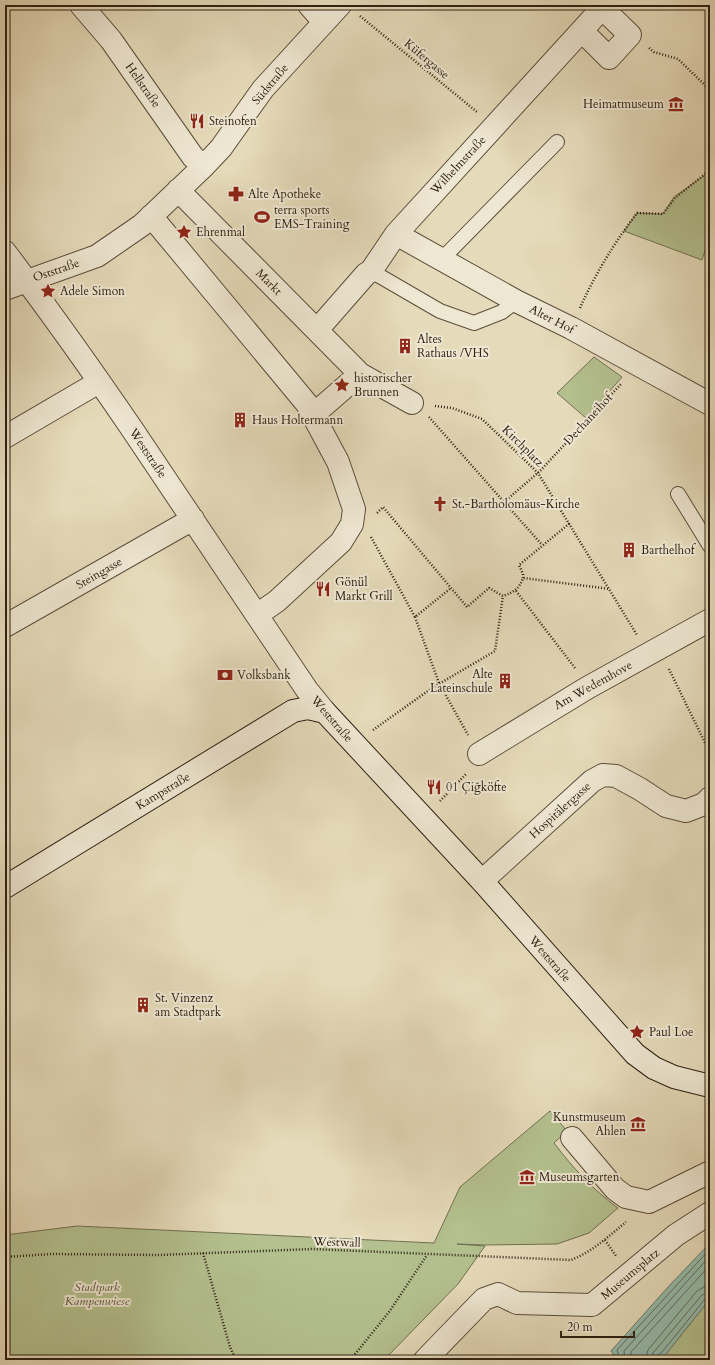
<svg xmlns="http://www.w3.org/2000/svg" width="715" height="1365" viewBox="0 0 715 1365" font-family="Cardo,serif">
<rect width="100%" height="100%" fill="#e5dab9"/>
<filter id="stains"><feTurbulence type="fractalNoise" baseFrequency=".005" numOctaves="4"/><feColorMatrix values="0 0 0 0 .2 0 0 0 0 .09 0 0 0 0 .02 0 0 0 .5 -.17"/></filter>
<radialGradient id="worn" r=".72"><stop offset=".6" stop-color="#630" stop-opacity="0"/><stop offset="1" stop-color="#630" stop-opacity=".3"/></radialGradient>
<path fill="#b4c08f" stroke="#717051" d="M705,175L710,179V235L702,260L624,231L637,213L663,214L674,197Z
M594,357L622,377L586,418L557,393Z
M550,1111L567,1131L554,1143C574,1169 591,1188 618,1208L589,1233L557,1244L485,1245L457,1244L485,1246L458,1284L384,1360H5V1235L77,1226L434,1243L460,1187Z
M710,1299V1360H659L666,1354Z"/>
<path fill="#96bbab" stroke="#6c7d6e" d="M710,1243V1299L666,1354L659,1360H617L611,1351L668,1287Z"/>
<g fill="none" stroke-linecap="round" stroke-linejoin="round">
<path stroke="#626e5f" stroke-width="1" d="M620,1360L617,1350L710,1249
M625,1360L624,1351L710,1256
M631,1360V1352L710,1265
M645,1360L648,1350L697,1291L704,1287L710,1286
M651,1360L653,1353L702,1295L706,1293L710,1292
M656,1360L657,1356L663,1351L705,1299L710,1297"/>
<defs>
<path id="lane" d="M441,260L557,142
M371,271L440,311L474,323L502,312L516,301
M678,494L710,546"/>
<path id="street" d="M81,5L111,40L193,157L204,166
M309,5L324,22
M582,31L609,58L630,35L602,8
M178,190L360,374L412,403
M151,216L307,404L338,462L354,509L352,524L341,542L277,601L257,615
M396,234L516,301L571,328L710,404
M5,252C49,310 91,369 132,429C191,516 249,603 307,690L325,712
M5,289L97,256L142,225L204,166L221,148L263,89L340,5
M317,330L366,274L371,271L396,234L605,5
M313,415L360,374
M5,437L99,382
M5,626L193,519
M479,754L587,688L710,620
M482,881L592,781L603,775L616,776L640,789L666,806L686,811L704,804L710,798
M572,1138L615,1189L626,1197L649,1202L710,1172
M425,1360L484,1299L498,1294L517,1303L592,1305L676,1235L710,1213"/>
<path id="secondary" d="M5,887L293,711L308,708L325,712L482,881L635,1054L654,1068L674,1077L710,1086"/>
</defs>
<use href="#lane" stroke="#5c4e3c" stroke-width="16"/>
<use href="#street" stroke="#5c4e3c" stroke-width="24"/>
<use href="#secondary" stroke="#2e2013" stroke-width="24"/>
<path stroke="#2e2013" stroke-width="2.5" stroke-dasharray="1 2" stroke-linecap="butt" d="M360,16L477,112
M649,48L654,52L678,59L710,90
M580,308C595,274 615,242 637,213L663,214L675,198L710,170
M435,406L452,408L482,419L538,473L637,635
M429,417L542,545
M504,502L539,472L622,383
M377,513L383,507L467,607L489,588L503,596C514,592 519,589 523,578L610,589
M371,537L415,617L451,588
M523,578V574L519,565L570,523
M516,591L575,668
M415,617L439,683L468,735
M669,669L710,753
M373,730L432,688L495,651L503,596
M440,801L467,773
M605,1240L616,1256
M203,1253L230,1347L236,1360
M5,1257L51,1254L160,1255L312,1249L571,1260C592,1252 609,1236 626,1222
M348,1360L356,1353L389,1312L427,1255
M706,1360L710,1356"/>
<use href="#lane" stroke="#eee7d2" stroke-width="14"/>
<use href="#street" stroke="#eee7d2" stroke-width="22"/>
<use href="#secondary" stroke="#eee7d2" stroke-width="22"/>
</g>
<defs>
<symbol id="museum-bare" viewBox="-9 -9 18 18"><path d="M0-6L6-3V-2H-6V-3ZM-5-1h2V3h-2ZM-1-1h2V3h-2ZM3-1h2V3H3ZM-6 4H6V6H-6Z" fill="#8f2418" stroke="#eee7d2" stroke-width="2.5" paint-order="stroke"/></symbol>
<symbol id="restaurant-bare" viewBox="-9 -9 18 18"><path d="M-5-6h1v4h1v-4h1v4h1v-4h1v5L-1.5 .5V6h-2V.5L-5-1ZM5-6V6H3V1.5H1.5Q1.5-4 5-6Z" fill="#8f2418" stroke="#eee7d2" stroke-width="2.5" paint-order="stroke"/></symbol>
<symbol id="pharmacy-bare" viewBox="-9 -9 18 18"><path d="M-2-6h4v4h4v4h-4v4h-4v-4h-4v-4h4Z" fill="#8f2418" stroke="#eee7d2" stroke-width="2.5" paint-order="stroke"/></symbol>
<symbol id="stadium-bare" viewBox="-9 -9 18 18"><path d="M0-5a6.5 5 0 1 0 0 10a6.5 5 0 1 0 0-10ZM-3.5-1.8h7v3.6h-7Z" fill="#8f2418" stroke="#eee7d2" stroke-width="2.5" paint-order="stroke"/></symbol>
<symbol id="sight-bare" viewBox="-9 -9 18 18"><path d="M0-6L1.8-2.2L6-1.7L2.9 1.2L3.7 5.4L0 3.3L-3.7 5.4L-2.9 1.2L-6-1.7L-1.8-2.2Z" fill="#8f2418" stroke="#eee7d2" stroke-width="2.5" paint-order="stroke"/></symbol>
<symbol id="building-bare" viewBox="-9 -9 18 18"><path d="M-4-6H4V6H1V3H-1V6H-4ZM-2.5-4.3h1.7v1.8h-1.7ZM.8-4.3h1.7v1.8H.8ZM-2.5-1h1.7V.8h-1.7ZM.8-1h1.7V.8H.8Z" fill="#8f2418" stroke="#eee7d2" stroke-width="2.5" paint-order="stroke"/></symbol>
<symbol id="church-bare" viewBox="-9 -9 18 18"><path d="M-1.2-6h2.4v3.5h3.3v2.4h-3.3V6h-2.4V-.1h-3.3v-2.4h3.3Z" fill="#8f2418" stroke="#eee7d2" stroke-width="2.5" paint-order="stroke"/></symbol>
<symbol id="bank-bare" viewBox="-9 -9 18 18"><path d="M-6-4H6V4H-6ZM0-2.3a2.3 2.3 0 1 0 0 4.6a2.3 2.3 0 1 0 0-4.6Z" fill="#8f2418" stroke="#eee7d2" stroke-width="2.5" paint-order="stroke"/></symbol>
</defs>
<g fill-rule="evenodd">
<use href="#museum-bare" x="665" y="93" width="22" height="22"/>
<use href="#restaurant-bare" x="186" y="110" width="22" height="22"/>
<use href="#pharmacy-bare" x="225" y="183" width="22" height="22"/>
<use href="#stadium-bare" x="251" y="206" width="22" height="22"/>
<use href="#sight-bare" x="173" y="221" width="22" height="22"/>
<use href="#sight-bare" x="37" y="280" width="22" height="22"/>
<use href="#building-bare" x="394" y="335" width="22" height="22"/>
<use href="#sight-bare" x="331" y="374" width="22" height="22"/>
<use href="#building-bare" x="229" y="409" width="22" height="22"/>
<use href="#church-bare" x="429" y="493" width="22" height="22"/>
<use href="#building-bare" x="618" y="539" width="22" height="22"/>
<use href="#restaurant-bare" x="312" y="578" width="22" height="22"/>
<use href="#bank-bare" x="214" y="664" width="22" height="22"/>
<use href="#building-bare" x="494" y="670" width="22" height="22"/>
<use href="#restaurant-bare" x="423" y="776" width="22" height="22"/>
<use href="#building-bare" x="132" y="994" width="22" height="22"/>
<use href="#sight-bare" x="626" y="1021" width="22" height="22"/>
<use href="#museum-bare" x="627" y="1113" width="22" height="22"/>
<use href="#museum-bare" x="516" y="1166" width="22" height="22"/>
</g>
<g text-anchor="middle" stroke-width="4" stroke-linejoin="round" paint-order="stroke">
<g font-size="12" fill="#2e2013" stroke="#eee7d2">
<text transform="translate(427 59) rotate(40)" y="4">Küfergasse</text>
<text transform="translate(270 84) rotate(-50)" y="4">Südstraße</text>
<text transform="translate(143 85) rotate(55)" y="4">Hellstraße</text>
<text transform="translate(458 165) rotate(-47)" y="4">Wilhelmstraße</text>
<text transform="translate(56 270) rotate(-19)" y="4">Oststraße</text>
<text transform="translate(269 282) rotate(45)" y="4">Markt</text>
<text transform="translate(552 319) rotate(27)" y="4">Alter Hof</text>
<text transform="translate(588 419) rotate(-47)" y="4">Dechaneihof</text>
<text transform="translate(523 446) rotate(45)" y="4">Kirchplatz</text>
<text transform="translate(148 453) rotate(56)" y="4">Weststraße</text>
<text transform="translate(99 573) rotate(-30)" y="4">Steingasse</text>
<text transform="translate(593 685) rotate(-29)" y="4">Am Wedemhove</text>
<text transform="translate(332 719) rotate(49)" y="4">Weststraße</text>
<text transform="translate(163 791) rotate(-31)" y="4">Kampstraße</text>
<text transform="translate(560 810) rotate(-42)" y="4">Hospitälergasse</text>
<text transform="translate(550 959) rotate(49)" y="4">Weststraße</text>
<text transform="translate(337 1242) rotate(2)" y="4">Westwall</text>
<text transform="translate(630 1274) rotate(-40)" y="4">Museumsplatz</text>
</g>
<g font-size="12" fill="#2e2013" stroke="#eee7d2" text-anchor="start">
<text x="664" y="108" text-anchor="end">Heimatmuseum</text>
<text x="209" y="125">Steinofen</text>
<text x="248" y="198">Alte Apotheke</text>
<text x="274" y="214">terra sports<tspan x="274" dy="14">EMS-Training</tspan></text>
<text x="196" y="236">Ehrenmal</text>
<text x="60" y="295">Adele Simon</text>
<text x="417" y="343">Altes<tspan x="417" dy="14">Rathaus /VHS</tspan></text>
<text x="354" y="382">historischer<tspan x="354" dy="14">Brunnen</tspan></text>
<text x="252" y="424">Haus Holtermann</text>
<text x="452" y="508">St.-Bartholomäus-Kirche</text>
<text x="641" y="554">Barthelhof</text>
<text x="335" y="586">Gönül<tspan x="335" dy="14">Markt Grill</tspan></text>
<text x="493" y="678" text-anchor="end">Alte<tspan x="493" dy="14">Lateinschule</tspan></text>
<text x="237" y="679">Volksbank</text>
<text x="446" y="791">01 Çiğköfte</text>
<text x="155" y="1002">St. Vinzenz<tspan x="155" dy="14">am Stadtpark</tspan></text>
<text x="649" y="1036">Paul Loe</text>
<text x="626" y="1121" text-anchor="end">Kunstmuseum<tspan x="626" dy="14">Ahlen</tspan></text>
<text x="539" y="1181">Museumsgarten</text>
</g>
<g font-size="12" font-style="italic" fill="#565038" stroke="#eee7d2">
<text x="97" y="1291">Stadtpark<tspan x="97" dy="14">Kampenwiese</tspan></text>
</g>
</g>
<rect width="715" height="1365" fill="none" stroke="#e5dab9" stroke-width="20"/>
<rect x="6" y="6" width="703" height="1353" fill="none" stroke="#2e2013" stroke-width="2"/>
<rect x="10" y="10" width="695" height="1345" fill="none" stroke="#2e2013"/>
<path d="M561 1331v6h73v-6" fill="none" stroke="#2e2013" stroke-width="2"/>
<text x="567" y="1331" font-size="12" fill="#2e2013" stroke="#eee7d2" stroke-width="3" paint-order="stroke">20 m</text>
<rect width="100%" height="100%" filter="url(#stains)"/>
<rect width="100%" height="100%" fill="url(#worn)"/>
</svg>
